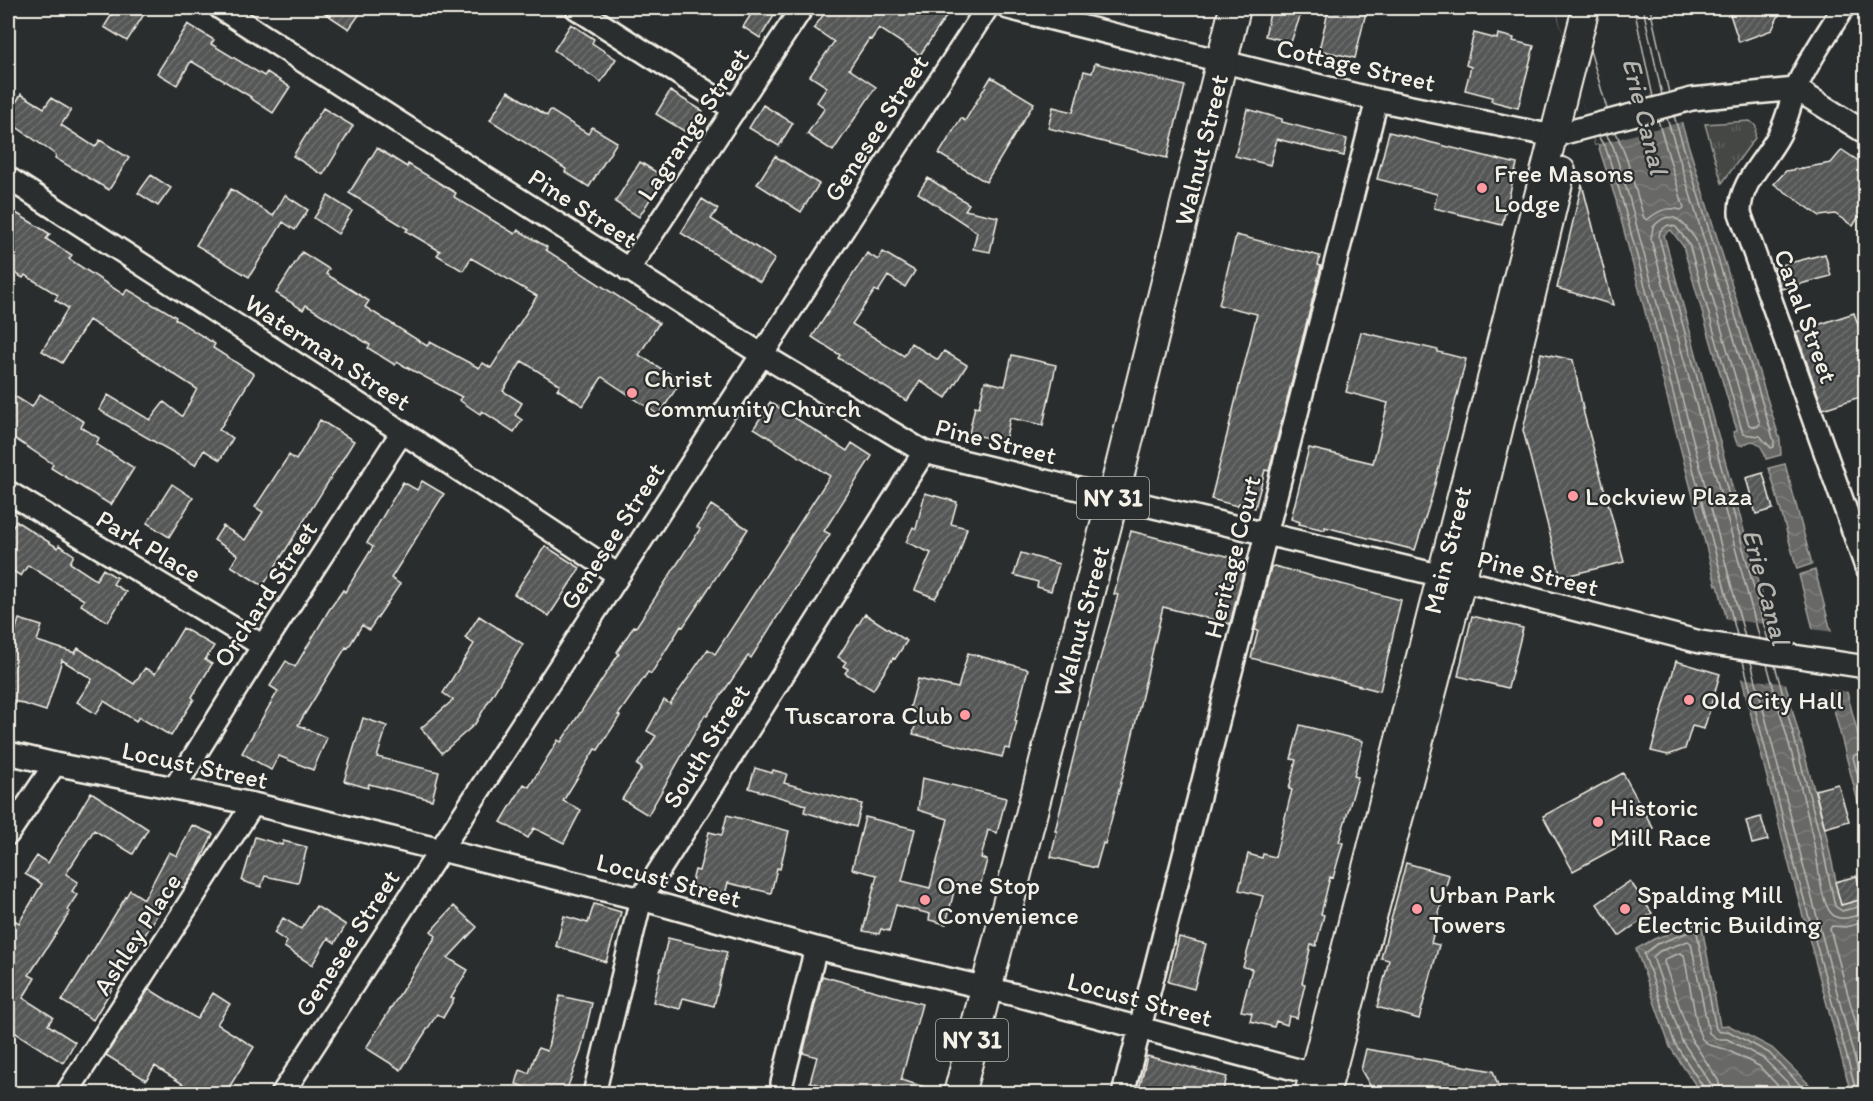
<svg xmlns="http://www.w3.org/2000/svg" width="1873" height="1101" viewBox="0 0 1873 1101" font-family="Itim,sans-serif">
<defs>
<pattern id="park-tufts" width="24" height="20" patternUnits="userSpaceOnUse" patternTransform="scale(1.5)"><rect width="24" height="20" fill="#444645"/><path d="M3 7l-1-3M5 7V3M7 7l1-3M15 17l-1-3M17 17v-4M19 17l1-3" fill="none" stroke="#606160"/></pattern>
<pattern id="water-waves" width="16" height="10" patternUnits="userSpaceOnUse" patternTransform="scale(1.5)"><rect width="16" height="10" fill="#676866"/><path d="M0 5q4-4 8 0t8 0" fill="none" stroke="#7d7e7c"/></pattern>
<pattern id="building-hatch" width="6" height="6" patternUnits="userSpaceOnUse" patternTransform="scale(1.5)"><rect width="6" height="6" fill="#555756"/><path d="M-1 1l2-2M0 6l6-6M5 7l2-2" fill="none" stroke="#6e706e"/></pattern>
</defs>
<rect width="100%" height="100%" fill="#2a2d2e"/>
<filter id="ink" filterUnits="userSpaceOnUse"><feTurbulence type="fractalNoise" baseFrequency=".0167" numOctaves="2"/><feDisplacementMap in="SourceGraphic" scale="12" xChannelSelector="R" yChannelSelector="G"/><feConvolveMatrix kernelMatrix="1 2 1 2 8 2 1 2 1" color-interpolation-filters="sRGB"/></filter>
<g filter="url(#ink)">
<path fill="url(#park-tufts)" stroke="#9c9c96" stroke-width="1.5" d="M1750,121L1756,126L1755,138L1722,183L1705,124Z"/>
<path fill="url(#water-waves)" stroke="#9f9f9a" stroke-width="1.5" d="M1556,8H1656L1683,128L1780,440L1781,455L1766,459C1763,447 1755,434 1743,446L1737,444L1733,432L1737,431L1683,246L1671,230L1664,235L1826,834L1841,905L1863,899L1865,902V1093H1851L1790,868L1718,585H1716L1616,200L1600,151L1598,144L1595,145Z
M1785,464L1812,564L1797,569L1769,468Z
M1815,570L1865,761L1866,824L1864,825L1799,575Z
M1701,921L1720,1026L1728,1025L1772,1048L1818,1093H1701L1670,1047L1636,949L1654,939Z"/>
<path fill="#2a2d2e" d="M1556,8H1659L1685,121L1595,145L1571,67Z
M1723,619L1773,625L1789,684L1738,678Z
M1811,629L1834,632L1850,692L1827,689Z"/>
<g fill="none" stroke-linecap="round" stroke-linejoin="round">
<path stroke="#bcbab4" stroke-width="1.5" d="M1634,8L1653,97
M1643,8L1662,95
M1650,8L1669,93
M1590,50L1607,109
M1674,116L1774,441V447L1771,448L1760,436L1743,434L1689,244L1676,227L1668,225L1660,231L1659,237L1768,640
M1667,118L1760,424L1757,427L1749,425L1696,240C1684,223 1672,206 1653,227L1651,239L1760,639
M1616,132L1627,160L1644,218L1647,220C1658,211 1667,206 1681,210L1684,208L1658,120
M1606,134L1613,146L1629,197L1745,637
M1598,136L1606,149L1622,199L1737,635
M1743,661L1795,866L1857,1094
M1751,662L1803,864L1864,1094
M1767,664C1784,729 1805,794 1817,860C1819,873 1822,903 1831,913C1840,924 1855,915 1866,913
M1775,665L1820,836L1835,906L1842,911L1866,905
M1866,757L1856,754L1853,757L1866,807
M1866,922L1845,927L1832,926L1830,929L1866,1060
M1705,1094L1704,1088L1675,1044L1644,954L1657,944L1694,930L1697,933L1716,1029L1720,1032L1728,1031L1769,1053L1809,1094
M1713,1094L1711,1084L1682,1041L1653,957L1660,951L1688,941L1691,943L1709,1033L1717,1039H1727L1764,1059L1799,1094
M1722,1094L1718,1080L1690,1037L1664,962L1665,959L1680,953L1684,955L1698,1030L1702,1039L1709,1045L1725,1049L1759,1066L1786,1094"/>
</g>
<path fill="url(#building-hatch)" stroke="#f4f1e8" stroke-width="1.5" d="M116,8H148L127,41L104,27Z
M317,8H364L349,29Z
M755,8H779L760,38L743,27Z
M828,8H952L920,55L879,28L871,40L869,39L849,69L876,87L833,151L807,134L825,108L817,102L827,87L810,76L834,42L814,28Z
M1271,8H1303L1291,42L1265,36Z
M1329,8H1367L1355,58L1319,50Z
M1728,8H1782L1772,30L1739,42Z
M188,24L214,40L211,44L264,76L267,72L290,87L273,113L250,98L251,97L191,61L177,85L157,73Z
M571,24L594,39L592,43L616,59L601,82L554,50Z
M1474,33L1497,39L1498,34L1514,38L1513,41L1534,46L1518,108L1491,101L1492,97L1465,90L1471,67L1466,65Z
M1095,63L1185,86L1167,158L1048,128L1053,107L1073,112L1084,71L1092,73Z
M991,77L1034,103L986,182L939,154L961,118L965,121Z
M508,91L547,116L550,110L588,134L592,127L617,142L589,187L565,172L566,169L490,120Z
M670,91L703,111L689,134L656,114Z
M21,94L44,108L51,98L71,110L61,125L95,147L100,140L129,158L109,190L55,158L56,155L8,121V116Z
M763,105L793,123L779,146L749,128Z
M323,108L353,126L323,175L293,156Z
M1247,109L1282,119V122L1347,139L1344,156L1277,139L1270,165L1235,156Z
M1389,132L1517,164L1502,225L1434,208L1437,194L1377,179Z
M377,148L407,167L408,164L456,193L454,197L515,234L518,230L547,247L546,250L659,323L639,355L681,381L659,415L602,377L583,406L557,389L560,385L522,361L503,391L522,403L515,415L522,420L514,432L482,411L480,414L459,400L462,397L397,362L395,365L368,348L370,345L306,305L303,310L276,293L302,252L329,269L326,274L369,301L365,307L427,346L430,342L479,368L483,363L491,368L537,296L471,258L463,271L437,255L440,251L406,231L408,229L349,193Z
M1842,150L1866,166V220L1859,216L1853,226L1835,214L1820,216L1774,184L1786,171L1831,163Z
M775,156L819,184L801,212L757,184Z
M640,162L664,177L639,217L615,202Z
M151,175L171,188L158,206L138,193Z
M928,178L969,204L965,210L998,217L990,252L973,249L977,232L918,193Z
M1582,184L1613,305L1557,288Z
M231,189L273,216L285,195L308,210L295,230L283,222L249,277L196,245Z
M328,196L352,211L338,234L314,218Z
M702,199L718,209L711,219L775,259L760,282L681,233Z
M8,208L50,234L46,239L72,255L69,259L124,295L127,289L157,307L158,306L176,317L175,319L215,344L213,348L254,374L219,430L233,438L220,460L204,450L195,465L99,410L108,395L150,420L164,402L182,416L197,389L132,347L89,320L62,363L42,351L68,308L55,300L58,295L25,275L23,278L8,269Z
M1236,235L1320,256L1318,265L1321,266L1269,471L1265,470L1255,508L1239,503L1237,506L1211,499L1257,314L1219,305Z
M883,252L915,271L905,287L888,276L878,292L875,290L852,324L904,356L911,343L938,360L944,351L967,365L946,398L920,381L907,401L838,358L840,355L812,337L867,253L878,260Z
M1825,254L1831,276L1781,289L1774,267Z
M1854,313L1866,347V395L1823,409L1796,332Z
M1361,332L1438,350V352L1466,359L1432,496L1415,550L1325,527V530L1299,524L1300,522L1291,519L1309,448L1373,463L1388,403L1346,392Z
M1541,353L1573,360L1584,414L1624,562L1561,577L1523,430Z
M1012,355L1056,365L1043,425L1010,418L1005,441L969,434L975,406L979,407L985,381L1005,386Z
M8,392L32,407L40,394L84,422L81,427L99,438L96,444L134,468L111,505L51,468L53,464L8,434Z
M770,402L847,451L852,443L872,456L824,531L830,534L751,658L748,656L707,716L705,715L648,815L622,799L642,768L637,765L656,736L647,731L664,700L670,704L708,649L715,654L830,476L754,428Z
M320,420L354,441L263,586L231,566L238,555L214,540L223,526L245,540L263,512L255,507L289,455L296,460Z
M1763,473L1773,509L1756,514L1746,478Z
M422,481L444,494L391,578L400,584L369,630L362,625L348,648L346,647L298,725L327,738L313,770L279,756L271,770L242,753L278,691L270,686L286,661L295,667L329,610L343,590L345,592L373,547L367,543L403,482L417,490Z
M172,484L193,498L169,537L147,523Z
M925,493L957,502L951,524L967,528L959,554L951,574L935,598L915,590L931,553L906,542L913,527L916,529Z
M711,505L748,529L683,627L681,626L651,674L648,672L618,715L620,716L598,750L595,749L563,801L581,810L564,843L534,828L528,838L501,822L524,784L529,787L558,740L561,742L619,654L617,652L634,626L636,627L700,529L697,527Z
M16,521L58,548L59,545L74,555L70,563L96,580L103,569L117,578L113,584L126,592L108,622L81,605L84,600L28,565L21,576L8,568V535Z
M1131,531L1246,561L1230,624L1163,607L1126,763L1105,844L1103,843L1096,868L1051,857L1057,831H1055L1081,726L1118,595L1114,594Z
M545,546L580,568L549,616L514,594Z
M1021,553L1059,564L1051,591L1037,587L1038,582L1014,575Z
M1274,566L1401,600L1380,691L1251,658L1258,631L1255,630L1271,567Z
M865,614L907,641L895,659L893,658L873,690L845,673L848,669L843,666L846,662L838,657Z
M479,616L523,644L475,724L442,753L421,728L453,700L443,693L474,644L465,638Z
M1472,616L1523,628L1508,688L1458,676Z
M19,619L42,626L37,641L75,653L78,648L134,684L145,668L155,674L183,628L214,646L205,660L212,664L192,697L194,699L171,736L139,717L136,721L104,701L96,714L77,702L92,679L62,660L46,711L8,699V656Z
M968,653L1028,669L1015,720L1017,721L1010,749L1005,748L1002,757L913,734L919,711L910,708L918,679L958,688Z
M1676,661L1720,674L1704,729L1692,726L1685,749L1668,755L1651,751Z
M363,718L387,726L377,757L439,772L432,800L369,784L368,788L344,781Z
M1300,725L1363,741L1354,776L1358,777L1339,842L1343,843L1333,878L1330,877L1321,914L1324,915L1316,946L1311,945L1302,983L1305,984L1297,1018L1289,1016L1287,1025L1276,1021L1274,1027L1250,1021L1252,1013L1241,1011L1252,969L1243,967L1263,896L1239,890L1248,854L1262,858L1263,854L1275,857L1292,790L1289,789L1296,760L1291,759Z
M755,768L772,773L773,770L787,774L784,783L862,804L856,827L804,812L806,805L749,788Z
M1623,773L1653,828L1573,871L1543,816Z
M922,778L1006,798L997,833L988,830L981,858L987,860L979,890L956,883L946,924L929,920L930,914L896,905L889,931L881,929L879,934L863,931L877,875L852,869L865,817L915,829L902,881L930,888L948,819L918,810Z
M1838,784L1849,821L1825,828L1815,790Z
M91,792L148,829L133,854L94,830L66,874L78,882L72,891L77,895L67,910L70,912L29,975L35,978L23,998L53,1017L48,1025L75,1042L63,1063L8,1028V916L19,923L42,884L25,874L37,856L48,863Z
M727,815L789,831L780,869L777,868L771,893L728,883L725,894L691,885L695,870L699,871L709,832L722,835Z
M1761,817L1768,840L1752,844L1746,821Z
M192,825L213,834L198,866L184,888L176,884L93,1020L62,1001L130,890L144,899L169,852L177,856Z
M255,837L282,845L283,841L307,847L298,883L265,876L261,887L242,881Z
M1406,863L1449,875L1431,943L1439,945L1419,1019L1377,1007L1389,960L1381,958Z
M1857,876L1863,899L1841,905L1835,882Z
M1630,881L1652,913L1619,936L1597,904Z
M594,904L621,912L606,962L556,946L564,916L588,923Z
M316,906L346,925L335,943L328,938L312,965L284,947L287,942L274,933L283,918L301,929Z
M454,906L477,927L448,958L468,970L451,998L454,999L443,1018L437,1014L401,1070L366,1048L436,936L431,931Z
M1179,937L1206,944L1194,989L1168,982Z
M668,938L727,952L714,1006L683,998L680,1009L653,1002Z
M822,976L922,1004L901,1080L932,1089V1094H853L810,1082L817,1057L803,1053Z
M149,989L197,1019L213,993L230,1004L217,1024L254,1047L225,1094H198L155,1066L146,1080L106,1055Z
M560,996L592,1003L581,1051L565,1094H543L516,1084L520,1070L529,1073L538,1048L547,1051Z
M1366,1049L1493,1071L1501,1094H1375L1361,1070Z
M1147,1056L1227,1077L1222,1094H1138Z"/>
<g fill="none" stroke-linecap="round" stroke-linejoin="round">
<defs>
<path id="minor" d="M220,8L761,354L924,452L1484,586L1700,642L1866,667
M576,8L735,110
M1008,8L1377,100L1553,136L1692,99L1796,89
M1843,8C1827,34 1809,59 1796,88C1790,103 1787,121 1779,135C1766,160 1739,183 1740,213L1866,567
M1796,89L1866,133
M8,178L402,432L618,575
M628,270L802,8
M8,492L263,646
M8,753L55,764L253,804L641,899L816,948L1016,995L1313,1074L1323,1087
M175,787L263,646L402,432
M8,834L55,764
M782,1083L816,948
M66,1094L253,804
M282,1094L987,8
M594,1094L641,899L924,452
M1123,1094L1377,100"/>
<path id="major" d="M1329,1083L1462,582L1562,171
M1308,1094L1586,8"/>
<path id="highway" d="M959,1094L1113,498L1235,8"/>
</defs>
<use href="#minor" stroke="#f4f1e8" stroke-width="26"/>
<use href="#major" stroke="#f4f1e8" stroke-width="30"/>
<use href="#highway" stroke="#f4f1e8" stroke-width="34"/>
<use href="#minor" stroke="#2a2d2e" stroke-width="21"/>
<use href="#major" stroke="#2a2d2e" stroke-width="26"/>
<use href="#highway" stroke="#2a2d2e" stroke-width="30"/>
</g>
</g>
<g fill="#ff9aa2" stroke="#2a2d2e" stroke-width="2">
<circle cx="1482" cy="188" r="6"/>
<circle cx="632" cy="393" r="6"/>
<circle cx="1573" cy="496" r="6"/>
<circle cx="1689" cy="700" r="6"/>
<circle cx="965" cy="715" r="6"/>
<circle cx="1598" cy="822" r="6"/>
<circle cx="925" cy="900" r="6"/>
<circle cx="1417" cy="909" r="6"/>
<circle cx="1625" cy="909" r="6"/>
</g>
<g text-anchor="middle" stroke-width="4.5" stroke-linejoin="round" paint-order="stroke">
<g fill="#2a2d2e" stroke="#b7b6b0" stroke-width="1.5">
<rect x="1077" y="477" width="72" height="42" rx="4.5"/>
<rect x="936" y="1019" width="72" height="42" rx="4.5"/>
</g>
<g font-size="24" font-weight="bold" fill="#f4f1e8">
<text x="1113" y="506">NY 31</text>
<text x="972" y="1048">NY 31</text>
</g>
<g font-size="26" fill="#f4f1e8" stroke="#2a2d2e">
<text transform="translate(1356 65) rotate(13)" y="9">Cottage Street</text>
<text transform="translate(693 124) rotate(-56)" y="9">Lagrange Street</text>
<text transform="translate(876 128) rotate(-57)" y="9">Genesee Street</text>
<text transform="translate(1201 150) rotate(-76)" y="9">Walnut Street</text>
<text transform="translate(583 208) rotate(33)" y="9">Pine Street</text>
<text transform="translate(1806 316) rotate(70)" y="9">Canal Street</text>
<text transform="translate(328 352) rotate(33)" y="9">Waterman Street</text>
<text transform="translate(996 441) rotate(14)" y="9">Pine Street</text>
<text transform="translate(612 536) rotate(-57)" y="9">Genesee Street</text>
<text transform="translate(149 546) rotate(31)" y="9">Park Place</text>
<text transform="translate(1447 550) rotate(-76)" y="9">Main Street</text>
<text transform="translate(1232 557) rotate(-76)" y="9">Heritage Court</text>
<text transform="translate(1538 573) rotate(14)" y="9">Pine Street</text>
<text transform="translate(265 594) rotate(-57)" y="9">Orchard Street</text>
<text transform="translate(1081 621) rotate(-75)" y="9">Walnut Street</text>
<text transform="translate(706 746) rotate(-58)" y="9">South Street</text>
<text transform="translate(195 765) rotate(12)" y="9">Locust Street</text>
<text transform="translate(669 880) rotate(15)" y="9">Locust Street</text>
<text transform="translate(137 934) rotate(-57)" y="9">Ashley Place</text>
<text transform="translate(347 943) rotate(-57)" y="9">Genesee Street</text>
<text transform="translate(1140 999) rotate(15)" y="9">Locust Street</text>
</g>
<g font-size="26" fill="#f4f1e8" stroke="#2a2d2e" text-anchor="start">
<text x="1494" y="182">Free Masons<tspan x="1494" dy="30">Lodge</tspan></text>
<text x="644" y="387">Christ<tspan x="644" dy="30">Community Church</tspan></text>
<text x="1585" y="505">Lockview Plaza</text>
<text x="1701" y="709">Old City Hall</text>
<text x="953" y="724" text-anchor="end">Tuscarora Club</text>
<text x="1610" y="816">Historic<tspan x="1610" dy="30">Mill Race</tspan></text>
<text x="937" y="894">One Stop<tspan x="937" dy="30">Convenience</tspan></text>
<text x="1429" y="903">Urban Park<tspan x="1429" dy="30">Towers</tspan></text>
<text x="1637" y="903">Spalding Mill<tspan x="1637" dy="30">Electric Building</tspan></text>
</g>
<g font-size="27" font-style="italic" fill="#b5b3ae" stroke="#2a2d2e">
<text transform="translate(1645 116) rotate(76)" y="9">Erie Canal</text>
<text transform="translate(1766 587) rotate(75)" y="9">Erie Canal</text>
</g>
</g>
<rect width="1873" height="1101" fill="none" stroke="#2a2d2e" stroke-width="30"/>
<rect x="15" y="15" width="1843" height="1071" fill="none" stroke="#f4f1e8" stroke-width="2" filter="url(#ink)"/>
</svg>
